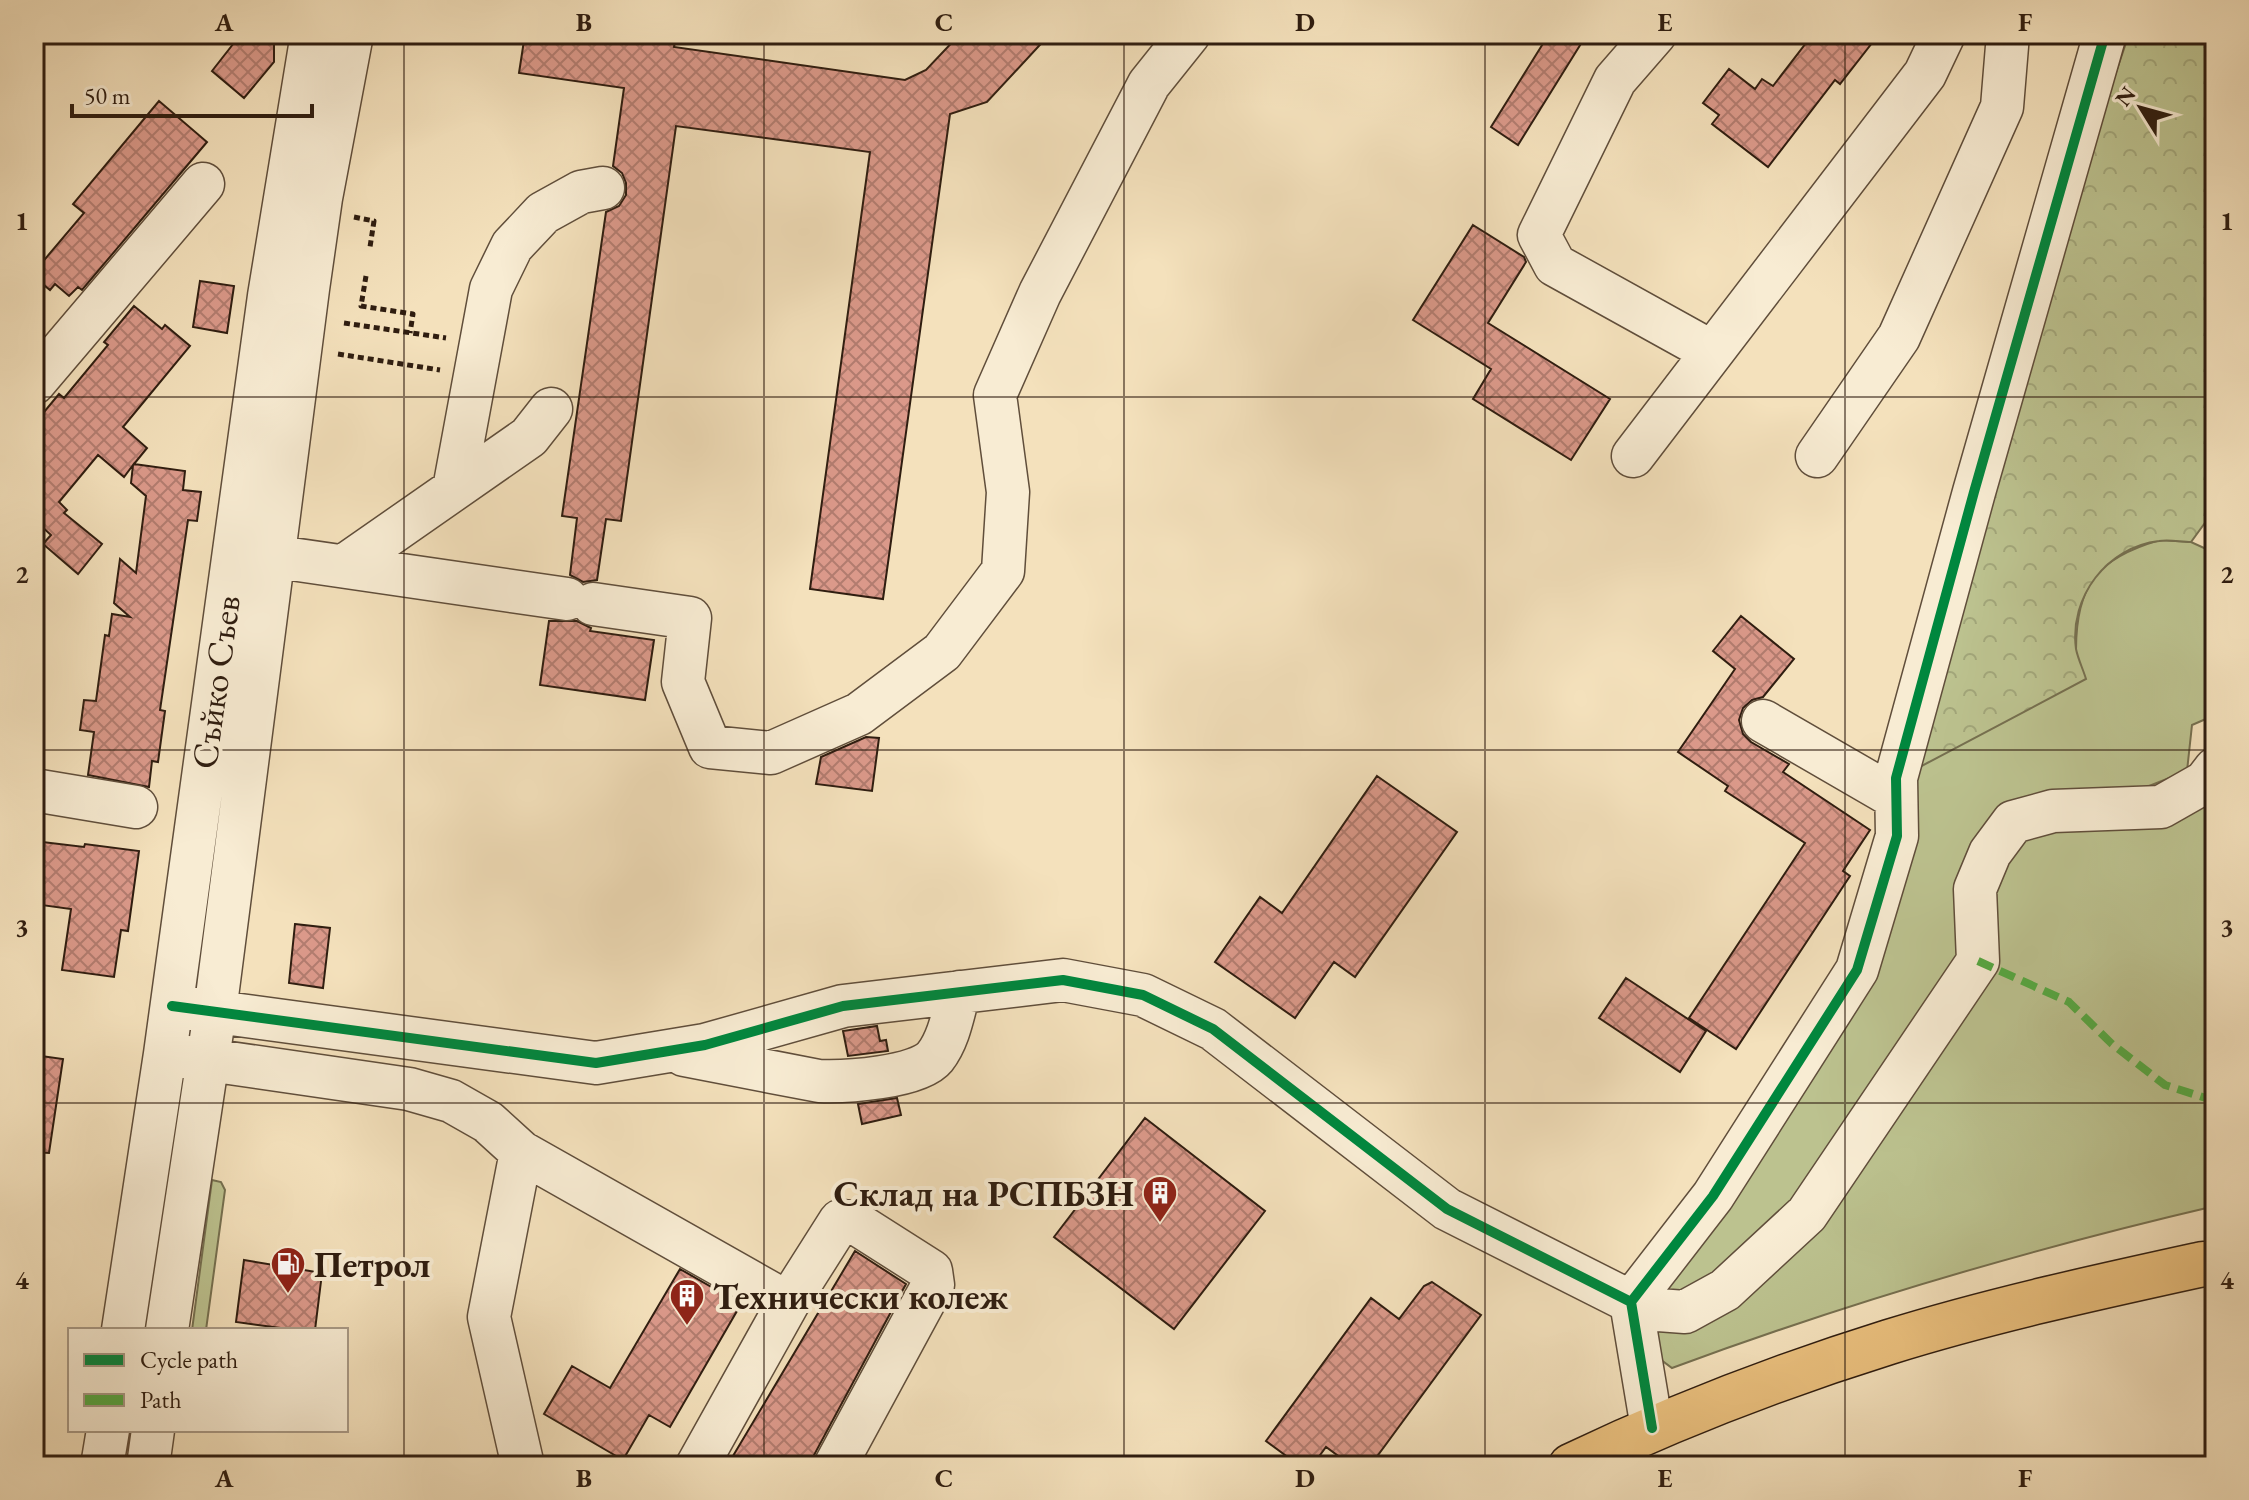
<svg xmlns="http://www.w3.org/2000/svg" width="2249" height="1500" viewBox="0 0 2249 1500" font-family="'EB Garamond',serif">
<defs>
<pattern id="forest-crowns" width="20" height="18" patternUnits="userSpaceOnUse" patternTransform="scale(2)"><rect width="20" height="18" fill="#bcc28f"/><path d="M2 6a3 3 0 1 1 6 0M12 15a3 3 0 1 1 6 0" fill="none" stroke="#a2a67a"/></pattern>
<pattern id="building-cross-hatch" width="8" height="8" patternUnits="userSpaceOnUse" patternTransform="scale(2)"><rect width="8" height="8" fill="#db998a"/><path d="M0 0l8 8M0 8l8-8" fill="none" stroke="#b27c6f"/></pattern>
</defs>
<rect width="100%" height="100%" fill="#f4e1bc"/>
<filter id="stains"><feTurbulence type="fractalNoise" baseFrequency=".0025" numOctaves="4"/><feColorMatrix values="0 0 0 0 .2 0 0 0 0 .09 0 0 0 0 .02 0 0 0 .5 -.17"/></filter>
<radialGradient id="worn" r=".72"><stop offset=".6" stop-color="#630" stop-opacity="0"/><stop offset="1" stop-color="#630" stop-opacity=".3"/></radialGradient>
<path fill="#bcc28f" stroke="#767050" stroke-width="2" d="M2160,540L2191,542L2215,553V715L2192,725L2187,771L2139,790L1998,809L1960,952L1797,1206L1680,1300L1651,1292L1851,1009L1916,769L2076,650C2076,585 2097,558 2160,540Z
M2215,784V1206C2031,1249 1850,1302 1672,1368L1660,1359L1650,1333L1660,1323L1692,1325L1991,961L1985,899L2017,838Z
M212,1180L221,1182L225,1190L206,1330H192Z"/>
<path fill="url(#forest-crowns)" stroke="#767050" stroke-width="2" d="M2129,34H2215V509L2191,542C2181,542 2169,539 2159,541C2107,547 2069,597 2076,649C2078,659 2083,669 2086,679L1916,769L2103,111Z"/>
<path fill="url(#building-cross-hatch)" stroke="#2f1d10" stroke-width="2" d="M241,34H274V62L244,98L212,71Z
M525,34H677L674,47L905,80L926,70L960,34H1050L987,102L950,114L883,599L810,589L870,152L676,126L621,521L606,519L597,580L583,582L570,575L577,518L562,516L606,212L619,206L626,195V183L622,173L613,166L624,88L519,73Z
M1549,34H1587L1518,145L1491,127Z
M1813,34H1879L1840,84L1835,80L1768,167L1712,124L1719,115L1703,103L1729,69L1755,89L1762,79L1773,86Z
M159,101L207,142L82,290L78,287L69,296L55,284L50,290L34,277V272L84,213L73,204Z
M1473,225L1524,257L1526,262L1488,323L1610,399L1571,460L1473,399L1491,369L1413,320Z
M200,281L234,286L227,333L193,327Z
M134,306L162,329L165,325L190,346L123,427L147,448L134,464L185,471L183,490L201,492L197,521L188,520L160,710L165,711L158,762L152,761L149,787L88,775L94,732L80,730L84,700L96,701L105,635L109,636L112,614L130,617L114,603L120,559L136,573L146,496L131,483L133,465L124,477L98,455L59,502L67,510L64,513L102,544L78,574L43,544L51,535L40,525L34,532V424L59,394L64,398L108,345L104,342Z
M1741,616L1794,659L1763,697L1752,700L1743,708L1739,720L1743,734L1751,742L1789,764L1783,772L1870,830L1843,871L1850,876L1736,1049L1689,1018L1805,843L1725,791L1728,786L1678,752L1735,669L1713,651Z
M549,621H577L591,628L590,631L654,640L645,700L540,685Z
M866,737L879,738L872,791L816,784L821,757Z
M1377,776L1457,832L1355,977L1334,962L1295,1018L1215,962L1260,897L1282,913Z
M34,841L84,847L85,844L139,851L128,931L121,930L114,977L62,970L71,909L34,904Z
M295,924L330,928L323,988L289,983Z
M1626,978L1706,1031L1680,1072L1599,1018Z
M877,1026L880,1041L886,1040L888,1051L848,1056L843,1031Z
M34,1055L63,1059L49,1153L34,1152Z
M897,1098L901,1115L862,1124L858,1104Z
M1145,1118L1265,1211L1174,1329L1054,1237Z
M855,1251L906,1284L814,1455L811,1466H727Z
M244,1260L322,1273L315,1330H296L236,1322Z
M680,1269L741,1304L670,1427L649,1415L623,1460L544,1414L572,1366L610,1388Z
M1432,1282L1481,1315L1370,1466H1352L1326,1447L1312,1466H1300L1266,1441L1371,1298L1399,1319L1424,1286Z"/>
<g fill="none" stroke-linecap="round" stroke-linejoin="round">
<defs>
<path id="minor" d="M1655,34L1615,80L1539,235L1555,265L1712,352
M34,383L203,184
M1633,456L1925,74L1944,34
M1817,456L1899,337L2002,107L2008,34
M454,489L491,289L512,246L543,213L581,192L603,188
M243,552L567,599
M344,566L529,437L551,409
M593,604L690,618L683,682L710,747L771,753L859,714L942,652L1003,571L1008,492L995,395L1040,293L1149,84L1189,34
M1763,721L1896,798
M34,790L136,807
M172,1006L596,1063L705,1045L843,1006L1063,980L1143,995L1213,1029L1447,1209L1631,1302L1658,1310L1685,1312L1725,1290L1807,1214L1978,961L1975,889L1990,853L2013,822L2053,811L2161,807L2205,782L2215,769
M684,1055L819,1081C844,1082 918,1078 935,1057C949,1039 953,1014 959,992
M181,1056L409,1089L451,1101L488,1122L521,1152L788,1303L697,1466
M521,1152L489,1317L523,1466
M788,1303L840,1221L854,1222L931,1271L933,1285L835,1466
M123,1330L165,1054L269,296L312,34
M167,1330L215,1012L308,289L321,198L352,34
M1652,1428L1631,1302L1713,1196L1857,970L1897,836L1896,778L1974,492L2105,34
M102,1466L108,1430
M148,1466L153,1430"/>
<path id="major" d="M1571,1466C1674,1417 1780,1376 1889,1342C1992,1310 2098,1287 2203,1264"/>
</defs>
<use href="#minor" stroke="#604e3b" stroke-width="45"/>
<use href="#major" stroke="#2f1d10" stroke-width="47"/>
<path stroke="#2f1d10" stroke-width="5" stroke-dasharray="6 4" stroke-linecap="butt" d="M354,217L374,221L370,247
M366,276L361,306L413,314L410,333
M344,323L446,338
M338,354L440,370"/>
<use href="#minor" stroke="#f8ecd3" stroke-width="42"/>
<use href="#major" stroke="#eac07e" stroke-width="44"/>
<path stroke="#54a942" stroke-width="8" stroke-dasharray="16 8" stroke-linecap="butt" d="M1978,961L2069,1002L2112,1044L2165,1085L2215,1101"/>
<defs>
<path id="cycleway" d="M172,1006L596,1063L705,1045L843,1006L1063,980L1143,995L1213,1029L1447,1209L1631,1302
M1652,1428L1631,1302L1713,1196L1857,970L1897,836L1896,778L1974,492L2105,34"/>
</defs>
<use href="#cycleway" stroke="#f8ecd3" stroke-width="15"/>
<use href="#cycleway" stroke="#00873e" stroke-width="10"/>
</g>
<path fill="none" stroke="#2f1d10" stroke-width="2" stroke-opacity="0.55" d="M404,34V1466M764,34V1466M1124,34V1466M1485,34V1466M1845,34V1466M34,397H2215M34,750H2215M34,1103H2215"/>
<defs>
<symbol id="building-pin" viewBox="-11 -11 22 30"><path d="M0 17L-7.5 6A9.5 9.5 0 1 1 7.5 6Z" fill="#8f2418" stroke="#f8ecd3"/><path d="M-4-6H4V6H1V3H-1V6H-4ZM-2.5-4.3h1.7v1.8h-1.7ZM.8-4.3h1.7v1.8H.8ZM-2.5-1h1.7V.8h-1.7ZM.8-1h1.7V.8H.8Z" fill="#fff"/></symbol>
<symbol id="fuel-pin" viewBox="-11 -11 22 30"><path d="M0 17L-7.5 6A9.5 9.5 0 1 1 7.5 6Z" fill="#8f2418" stroke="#f8ecd3"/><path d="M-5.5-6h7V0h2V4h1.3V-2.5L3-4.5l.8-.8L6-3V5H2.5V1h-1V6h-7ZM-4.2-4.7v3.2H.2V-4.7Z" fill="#fff"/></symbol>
</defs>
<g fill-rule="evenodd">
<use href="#building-pin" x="1140" y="1173" width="40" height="54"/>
<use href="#fuel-pin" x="268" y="1244" width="40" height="54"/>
<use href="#building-pin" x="667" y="1276" width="40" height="54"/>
</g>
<g text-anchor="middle" stroke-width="8" stroke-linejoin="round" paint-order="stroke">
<g font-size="36" fill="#2f1d10" stroke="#f8ecd3">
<text transform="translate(215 682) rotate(-82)" y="13">Съйко Съев</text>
</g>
<g font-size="36" font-weight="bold" fill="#2f1d10" stroke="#f8ecd3" text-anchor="start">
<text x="1134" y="1206" text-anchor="end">Склад на РСПБЗН</text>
<text x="314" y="1277">Петрол</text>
<text x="713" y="1309">Технически колеж</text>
</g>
</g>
<rect width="2249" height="1500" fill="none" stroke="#f4e1bc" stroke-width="88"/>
<rect x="68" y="1328" width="280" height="104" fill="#f8ecd3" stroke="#a89985" stroke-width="2"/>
<rect x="84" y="1354" width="40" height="12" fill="#00873e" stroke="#a89985" stroke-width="2"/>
<text x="140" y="1368" font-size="24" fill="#2f1d10">Cycle path</text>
<rect x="84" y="1394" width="40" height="12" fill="#54a942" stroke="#a89985" stroke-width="2"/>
<text x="140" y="1408" font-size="24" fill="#2f1d10">Path</text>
<g transform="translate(2141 108) rotate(307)" stroke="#f8ecd3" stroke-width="6" paint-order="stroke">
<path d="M0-6L14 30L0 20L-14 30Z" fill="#2f1d10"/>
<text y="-12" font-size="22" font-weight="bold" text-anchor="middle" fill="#2f1d10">N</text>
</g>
<path d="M72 104v12h240v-12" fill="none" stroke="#2f1d10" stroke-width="4"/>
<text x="84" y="104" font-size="24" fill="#2f1d10" stroke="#f8ecd3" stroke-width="6" paint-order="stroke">50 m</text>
<rect x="44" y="44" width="2161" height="1412" fill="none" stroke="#2f1d10" stroke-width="3"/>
<g font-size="26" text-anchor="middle" font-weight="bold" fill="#2f1d10">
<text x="224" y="31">A</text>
<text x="584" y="31">B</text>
<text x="944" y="31">C</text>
<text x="1305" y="31">D</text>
<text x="1665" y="31">E</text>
<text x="2025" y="31">F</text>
<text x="22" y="230">1</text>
<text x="2227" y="230">1</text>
<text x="22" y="583">2</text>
<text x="2227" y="583">2</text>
<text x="22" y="936">3</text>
<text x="2227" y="936">3</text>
<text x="22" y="1289">4</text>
<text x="2227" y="1289">4</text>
<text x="224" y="1487">A</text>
<text x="584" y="1487">B</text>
<text x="944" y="1487">C</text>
<text x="1305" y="1487">D</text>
<text x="1665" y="1487">E</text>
<text x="2025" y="1487">F</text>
</g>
<rect width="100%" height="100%" filter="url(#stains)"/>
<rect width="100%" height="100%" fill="url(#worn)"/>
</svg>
